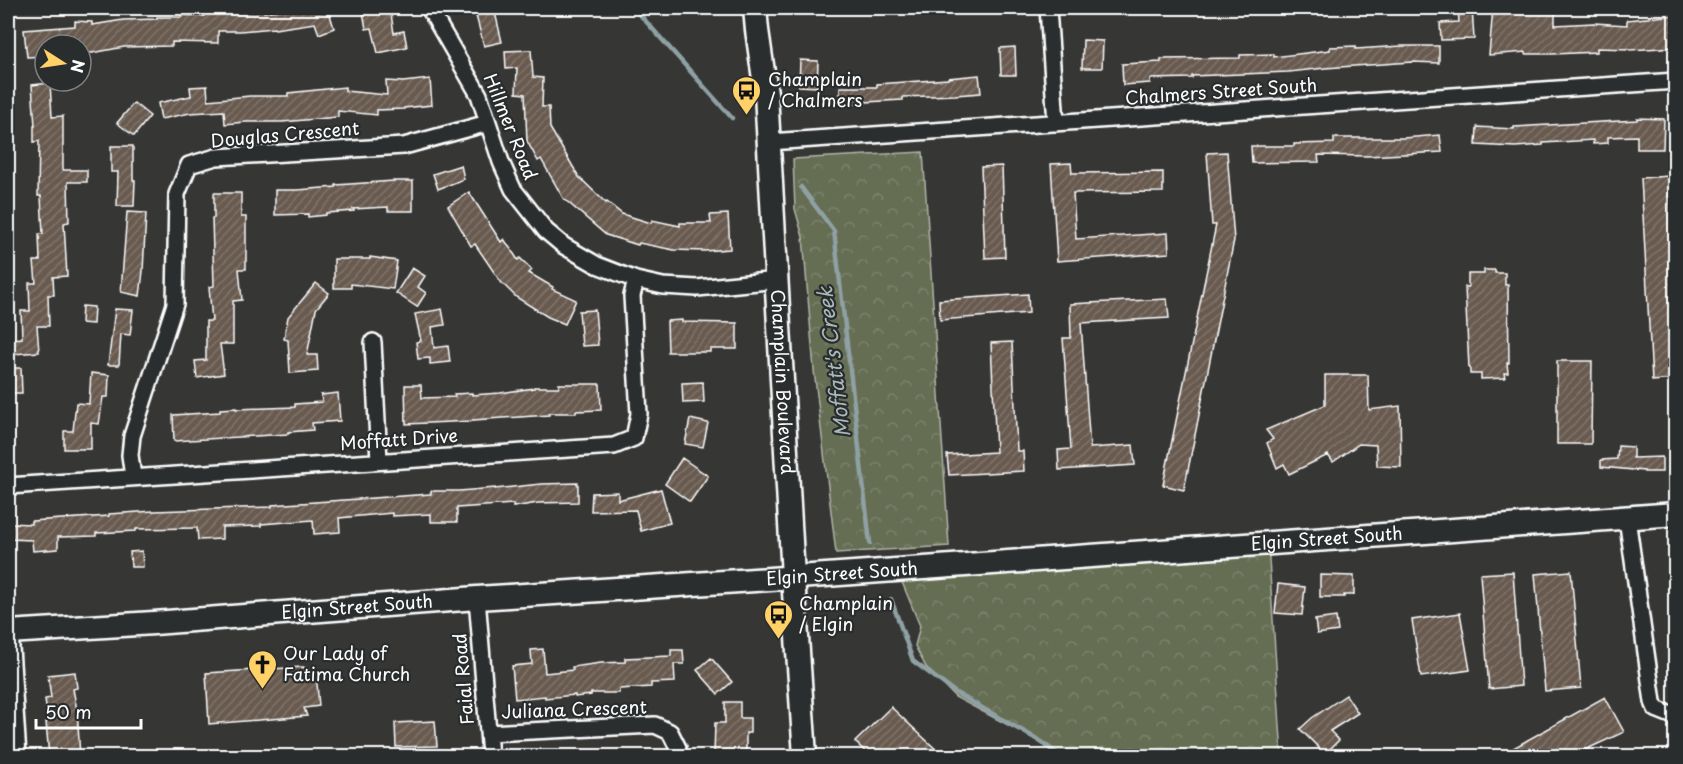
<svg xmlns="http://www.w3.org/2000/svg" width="1683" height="764" viewBox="0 0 1683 764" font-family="'Playpen Sans',sans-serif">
<defs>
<pattern id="forest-crowns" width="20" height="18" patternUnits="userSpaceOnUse" patternTransform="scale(1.5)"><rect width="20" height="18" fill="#656d53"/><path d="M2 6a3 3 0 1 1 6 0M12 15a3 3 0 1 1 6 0" fill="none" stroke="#7c836d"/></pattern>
<pattern id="building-hatch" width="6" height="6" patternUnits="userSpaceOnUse" patternTransform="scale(1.5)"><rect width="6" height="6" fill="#685a4f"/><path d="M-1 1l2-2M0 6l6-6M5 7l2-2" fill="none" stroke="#7f7369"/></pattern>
</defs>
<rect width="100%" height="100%" fill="#363635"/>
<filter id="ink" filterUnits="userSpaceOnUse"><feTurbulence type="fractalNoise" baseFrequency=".0167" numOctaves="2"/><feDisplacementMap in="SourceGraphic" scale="12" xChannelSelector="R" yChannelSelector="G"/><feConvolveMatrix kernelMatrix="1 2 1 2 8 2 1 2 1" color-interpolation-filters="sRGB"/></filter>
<g filter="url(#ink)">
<path fill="url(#forest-crowns)" stroke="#b2b6a9" stroke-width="1.5" d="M923,152L949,546L836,553L814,370L803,237L795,209L793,159Z
M1268,544L1282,756H1053L1051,751L1034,739L955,697L926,667L915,646L920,626L897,570Z"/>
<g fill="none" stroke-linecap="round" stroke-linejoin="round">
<path stroke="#8fa1a4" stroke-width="4.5" d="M634,8L732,118
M801,187L834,231L870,543
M891,599L913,661L956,693L1042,742L1060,756"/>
</g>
<path fill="url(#building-hatch)" stroke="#fff" stroke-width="1.5" d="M294,8H328L334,28L319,34L315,23L275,29L274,28L240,31H218V43L172,42V46L124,47L92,53H81V45H44L45,56L27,57L24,30L75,26V21L92,22V25L123,20L157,19V17H182V15L205,16V13H239L264,10V12Z
M390,8L394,33L404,31L407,47L378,53L372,28L366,29L363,12Z
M474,8H494L502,42L484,46Z
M1458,8H1472L1474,39L1441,40L1440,23L1459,22Z
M1493,8H1555V25L1594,23L1627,25V20L1676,15V47L1630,50V49L1597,48V52L1553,54H1526V52L1489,55Z
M1083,40L1103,41L1102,68H1082Z
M1356,46V49L1402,46H1439V63L1412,62L1325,68L1289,72L1192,76V78L1150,79V83L1123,85L1122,64L1161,62V59L1240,58V55L1274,54V57L1330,50V47Z
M1015,47L1016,75H1001L1000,48Z
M531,50L533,77L543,78L542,107H549L550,128L579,177L606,203L607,202L622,214L651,223L652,220L680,226V223H711L710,215L728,214L730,249L704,251L674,250L639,243L638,245L606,235L563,198L541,159L538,161L527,141L525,94L516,93L517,68L506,69L505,51Z
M800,60L818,61L817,87L799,86Z
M979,75L981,93L955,95L903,97V100L865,102V104H840V87H877V84L948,79V78Z
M430,79L432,105L404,108V109L377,110V115L338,111V117L282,122H245L225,124L224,111L190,113L161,119L158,103L191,96L190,87L207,86L208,100L250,96H288V93L345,87V91L387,95L386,81L403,82Z
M50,83L52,117L63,116V170H87V182H68L69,222L64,223L67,276L53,277L54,295H48L49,326H37L39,352L13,354L12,339L22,338L21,311H30L29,283H36L34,261H40L39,234H43L41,196H38L39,141L34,142V126H35L32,85Z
M134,103L150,116L134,136L117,123Z
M1637,118L1664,119L1663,149H1637V136L1608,137V143L1593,144V140L1543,143V145L1515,147L1476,145L1477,127L1514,129V127L1637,120Z
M1440,135L1442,152L1367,156L1318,155L1319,162L1252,163L1251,146H1294V144L1334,143V138H1403Z
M111,146H133V180H135L134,206H117L118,172H111Z
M1227,152L1234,240L1184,490L1163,485L1216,225H1212L1207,153Z
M1071,163L1072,173L1163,172V192L1073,193L1076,239L1168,233L1169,253L1057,261L1051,164Z
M461,165L464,179L438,189L433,174Z
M1002,166L1005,257L985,258L981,167Z
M1669,176L1674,273H1672L1676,332V379L1652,381L1641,178Z
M394,181H413V211H388V207L353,209L354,211L326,213V215L308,217V214L275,215V190H297L336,187V185Z
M469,192L501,242L504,239L518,260L520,258L532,270L529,273L553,287L552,289L576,300L565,324L548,317L516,297L500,281L475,244L471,246L448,206Z
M214,193H241V217H246V269H239L242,300L233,301V344H220L224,374L197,378L195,361L206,360V321H212L209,287L214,286L212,218H214Z
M127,212L146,213L143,271L140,296L121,292Z
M370,257L397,261L393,289L351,284V288H334V259H370Z
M412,268L425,276L418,287L426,293L417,307L396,293Z
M1484,270H1495V273H1505V285H1508L1509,363H1507L1508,373H1504L1505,378L1481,379V374H1470V368H1469L1465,287H1468V274H1484Z
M316,283L329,293L316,309L307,355H317L318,371L290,373L288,340L284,339L288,317Z
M1028,294L1029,313L940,320L939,300Z
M1167,299L1169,318L1081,323L1090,448L1133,445L1135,465L1059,470L1058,450L1071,449L1063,338H1071L1070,304Z
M82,306L94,307L93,324L81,323Z
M115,309L133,310L130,335L121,334L119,365H108Z
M442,309L445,325L432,327L434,348L448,346L450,362L430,364V358L418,359L416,342L421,341L415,314Z
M595,310L598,345L582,346L579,311Z
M682,320V322L737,323V349H710V352H668L667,321Z
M1012,342L1017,451H1023L1024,471L949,475L947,455L996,452L991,343Z
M1557,361H1592L1591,444H1557Z
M8,368H21L22,393H8Z
M91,373L109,375L108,397H103L99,424L91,423V449H64V431H73L76,403L89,404Z
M1325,375H1368L1369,410L1400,406L1401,467L1377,466L1376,445L1359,444L1333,462L1328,455L1289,474L1284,464L1277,468L1267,443L1273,439L1266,430L1325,405Z
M703,382L704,402L683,403L682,383Z
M559,384H600L601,410L576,411V413H549V415L473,420V421L406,424L405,385H421L422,398L455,397L454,394L472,393V395L500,393L534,388V387H559Z
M338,393L340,421L312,423L313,430L288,432V434L174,441L173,415L220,412V409L236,408V409L295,407V404L322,402L321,395Z
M690,419L708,423L703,447L685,444Z
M1618,446L1633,447V458L1662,457V472H1644V471L1601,467V460L1617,459Z
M682,458L708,476L690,502L665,484Z
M578,483V502L538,503L513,507V504L457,508V522H431V514L392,516V513L339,518L340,532L314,534L313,520L261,524V526L222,527V539L198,540L197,528H196L136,529V531L96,533V536L58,537V549L33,551L32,540L8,539V523L31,524V521L109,516V514L154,511L272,507V505L431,494V491H459L495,488V489L541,484Z
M661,489L670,523L641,531L636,510L591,511L592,493L618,492V500Z
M142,551L143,567H131L130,552Z
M1571,571L1581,688L1545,691L1535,574Z
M1513,572L1521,686L1489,689L1480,574Z
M1320,575L1354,576V595H1344V597H1320Z
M1278,584L1305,587L1302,615L1275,613Z
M1460,613L1470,670L1421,677L1412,620Z
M1336,617L1338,631L1317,634L1315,620Z
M543,649L545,673L573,670L572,667L601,663L625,662V658L671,656V650H683L684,664H674L675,682L651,683V687L619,689V693H591V695L575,697V695L545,698V696L515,699L512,666L532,664L531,650Z
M711,658L732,682L718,694L697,670Z
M303,667L316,673L319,706L304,708L307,716L209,724L206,673Z
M75,672L77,688L73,689L77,710L80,756H49L46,722H48L45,699L51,698L48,675Z
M1346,695L1358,713L1330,731L1339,740L1325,754L1300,729L1312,718Z
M1605,697L1624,732L1572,756H1499Z
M725,702H740V718H750V733H746V756H714L715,723H725Z
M891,707L943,756H870L855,742Z
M435,721L437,746L396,747L395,723Z"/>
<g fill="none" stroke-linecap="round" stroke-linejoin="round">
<defs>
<path id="street" d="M429,8L479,95L501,162L513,189L546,231L564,246L597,265L636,280L663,286L697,288L777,280
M1048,8L1056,123
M769,142L1676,81
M373,342L379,461
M133,477L130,455L132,436L175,304L177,194L189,165L216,157L404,146L488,123
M8,486L614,446L634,438L639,414L632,296L636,280
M1627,518L1653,702L1656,709L1676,717
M477,598L490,756
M10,632L18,756
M488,733L655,725L670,732L678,748V756"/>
<g id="secondary">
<path id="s1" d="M755,8L757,30L766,93L793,577L805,756"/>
<path id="s2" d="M8,632L154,623L477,598L770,579L1676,514"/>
</g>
</defs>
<use href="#street" stroke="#fff" stroke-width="20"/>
<use href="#secondary" stroke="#fff" stroke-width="27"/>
<use href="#street" stroke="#2a2d2e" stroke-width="15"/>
<use href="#secondary" stroke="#2a2d2e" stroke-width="22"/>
</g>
</g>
<defs>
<symbol id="bus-pin" viewBox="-11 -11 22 30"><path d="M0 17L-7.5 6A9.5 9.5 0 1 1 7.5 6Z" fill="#ffd166" stroke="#2a2d2e"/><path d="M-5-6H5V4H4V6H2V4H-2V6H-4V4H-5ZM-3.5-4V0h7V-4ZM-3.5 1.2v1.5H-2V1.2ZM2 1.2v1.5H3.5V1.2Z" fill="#111"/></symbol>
<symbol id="church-pin" viewBox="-11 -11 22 30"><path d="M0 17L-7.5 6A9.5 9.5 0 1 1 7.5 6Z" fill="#ffd166" stroke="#2a2d2e"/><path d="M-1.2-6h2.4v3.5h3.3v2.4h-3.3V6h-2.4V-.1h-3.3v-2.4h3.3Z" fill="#111"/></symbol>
</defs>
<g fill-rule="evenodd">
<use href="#bus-pin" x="730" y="74" width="33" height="45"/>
<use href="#bus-pin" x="762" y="598" width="33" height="45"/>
<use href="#church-pin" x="246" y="648" width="33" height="45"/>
</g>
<g text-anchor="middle" stroke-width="4.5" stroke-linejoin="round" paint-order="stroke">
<g font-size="18" fill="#fff" stroke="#2a2d2e" text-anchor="start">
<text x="768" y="86">Champlain<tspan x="768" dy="21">/ Chalmers</tspan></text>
<text x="799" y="610">Champlain<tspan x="799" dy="21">/ Elgin</tspan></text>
<text x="283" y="660">Our Lady of<tspan x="283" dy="21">Fatima Church</tspan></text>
</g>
<g font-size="18" fill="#fff" stroke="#2a2d2e">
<text transform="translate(1221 92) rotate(-4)" y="6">Chalmers Street South</text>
<text transform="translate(510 127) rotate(68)" y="6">Hillmer Road</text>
<text transform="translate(285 135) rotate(-5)" y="6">Douglas Crescent</text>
<text dy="6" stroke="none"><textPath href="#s1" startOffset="375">Champlain Boulevard</textPath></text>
<text transform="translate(399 440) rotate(-4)" y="6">Moffatt Drive</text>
<text dy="6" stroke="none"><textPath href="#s2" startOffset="1322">Elgin Street South</textPath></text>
<text dy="6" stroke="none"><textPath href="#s2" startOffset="836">Elgin Street South</textPath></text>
<text dy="6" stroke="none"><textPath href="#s2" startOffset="350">Elgin Street South</textPath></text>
<text transform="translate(464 679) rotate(-95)" y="6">Faial Road</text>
<text transform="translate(574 710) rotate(-2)" y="6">Juliana Crescent</text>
</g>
<g font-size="20" font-style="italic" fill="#abb9bb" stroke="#2a2d2e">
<text transform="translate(834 362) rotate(-97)" y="7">Moffatt's Creek</text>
</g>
</g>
<rect width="1683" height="764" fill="none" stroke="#2a2d2e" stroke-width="30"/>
<rect x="15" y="15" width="1653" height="734" fill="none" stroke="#fff" stroke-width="2" filter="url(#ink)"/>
<g transform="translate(63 63) rotate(102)"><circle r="28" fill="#2a2d2e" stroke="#7f8182" stroke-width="1.5"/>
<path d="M0-4.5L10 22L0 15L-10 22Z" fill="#ffd166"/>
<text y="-9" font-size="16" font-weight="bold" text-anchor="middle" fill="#ffffff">N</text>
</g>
<path d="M36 719v9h105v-9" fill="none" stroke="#ffffff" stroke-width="3"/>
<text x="45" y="719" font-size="18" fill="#ffffff" stroke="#2a2d2e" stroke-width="4.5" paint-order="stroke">50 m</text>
</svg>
